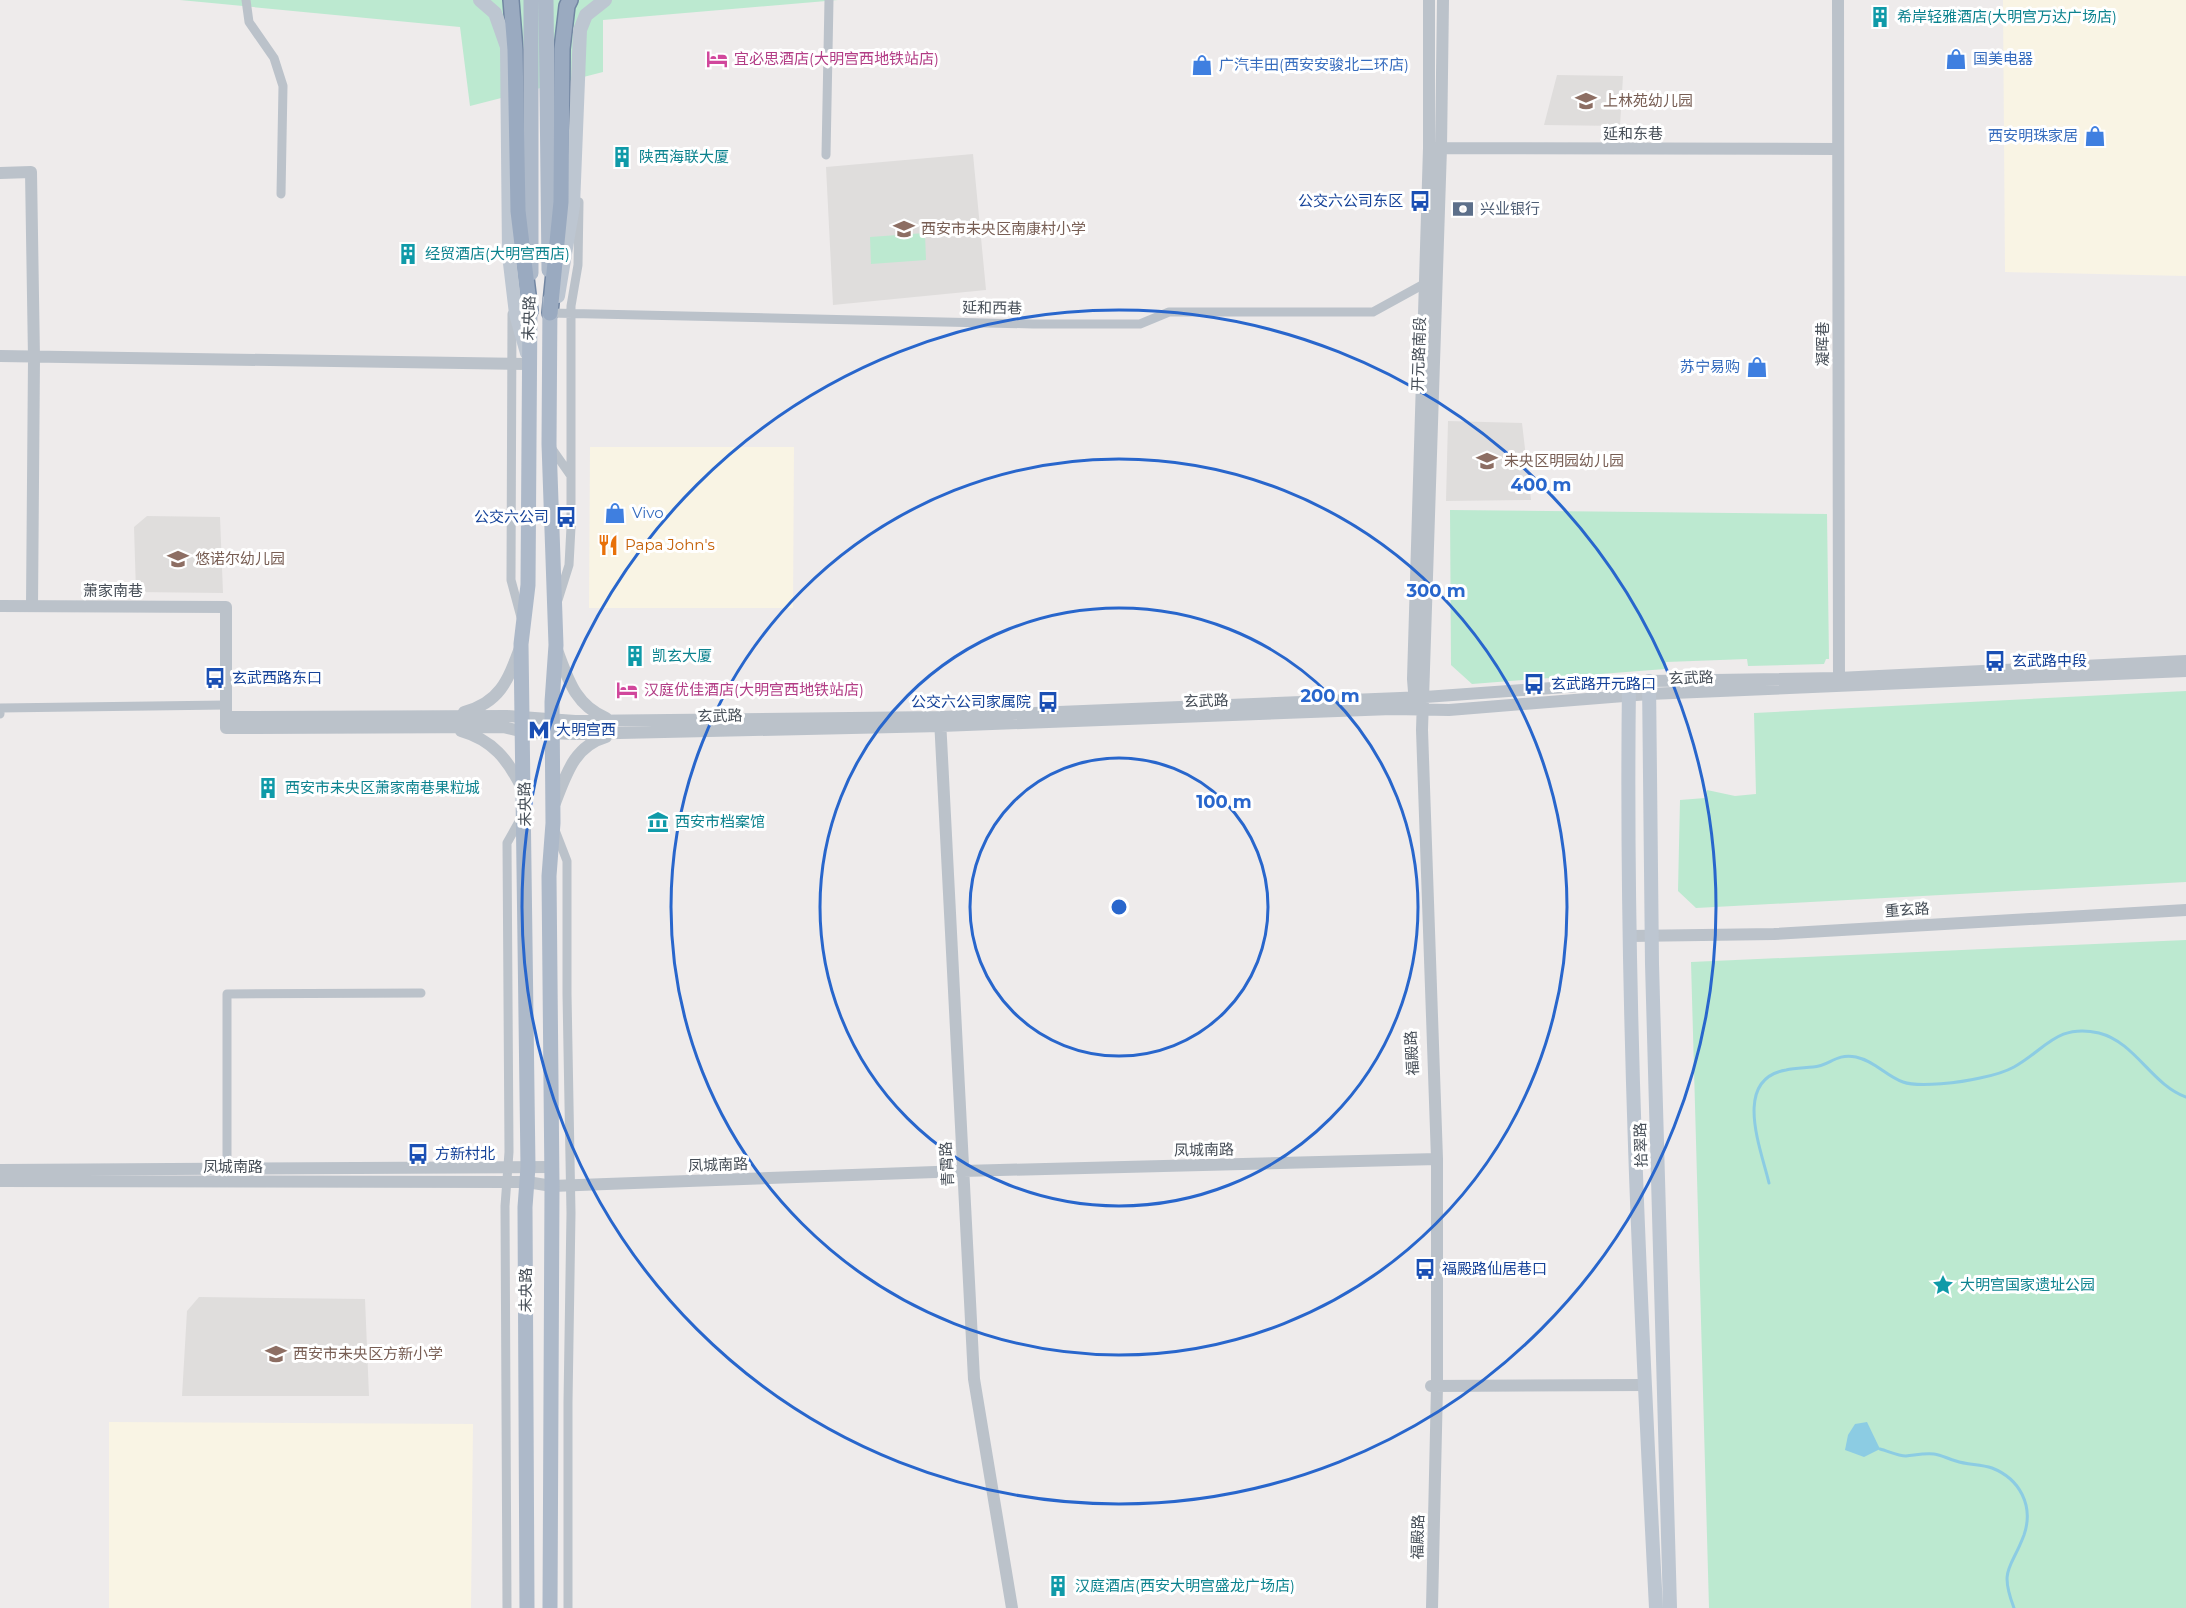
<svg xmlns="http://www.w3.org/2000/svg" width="2186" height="1608" viewBox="0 0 2186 1608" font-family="Montserrat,'Noto Sans SC',sans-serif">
<rect width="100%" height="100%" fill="#eeebeb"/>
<path fill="#f9f4e4" d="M2003,0H2186V276L2005,272Z
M590,447H794L793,608H589Z
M109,1422L473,1424L471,1608H109Z"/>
<path fill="#dfdddc" d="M1557,75L1623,76L1620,126L1544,125Z
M973,154L986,290L833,305L826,167Z
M1448,421L1522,423L1531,500L1446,501Z
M147,516L220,517L223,593L136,592L134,527Z
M199,1297L365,1299L369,1396H182L187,1311Z"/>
<path fill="#bce9d0" d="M180,0H838L603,20V72L470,106L460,27Z
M925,233L926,260L871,264L870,237Z
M1450,510L1827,514L1829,659H1826L1824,664L1748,666L1747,659L1666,662L1665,669L1472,684L1451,665Z
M2186,691V882L1696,908L1678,891L1680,800L1705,798L1707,790L1735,796L1756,794L1754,713Z
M2186,940V1608H1709L1691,962Z"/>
<path fill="#8ccce3" d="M1867,1422L1880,1449L1864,1457L1845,1450L1848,1435L1855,1424Z"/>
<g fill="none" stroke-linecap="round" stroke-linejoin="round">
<path stroke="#8ccce3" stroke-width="3" d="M1769,1183C1761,1149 1732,1079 1786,1070C1795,1068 1804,1068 1813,1067C1830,1066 1835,1053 1856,1057C1875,1061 1886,1076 1903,1082C1919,1088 1963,1082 1980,1078C1990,1076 2005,1072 2014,1067C2045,1050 2057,1023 2099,1033C2135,1042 2152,1085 2186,1097
M1880,1449C1888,1451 1898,1456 1906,1456C1916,1455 1924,1453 1934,1454C1942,1455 1948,1459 1956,1461C1967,1465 1980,1464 1992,1468C2020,1479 2034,1506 2024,1535C2011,1570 1999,1568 2014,1608"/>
<defs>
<path id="trunk" d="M511,0L515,50L518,211L530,311
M550,313L561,202L562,49L567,6L570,0"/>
</defs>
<use href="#trunk" stroke="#7286a2" stroke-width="18"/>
<path stroke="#bbc2ca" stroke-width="9" d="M246,0L249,22L274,58L283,86L281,194
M826,155L829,0
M550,313L1033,324H1140L1169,312H1373L1424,284
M512,314L511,580L521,617
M550,446L571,476
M558,600L569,565L571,527V306L578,265L579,202
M0,714V708L226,705
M555,830L567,861V994L571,1213L568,1403V1608
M227,1169V994L421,993
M507,1608L505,1206L509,1152L507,843L521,818"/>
<path stroke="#bbc2ca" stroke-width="12" d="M1838,0L1839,684
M1434,148L1837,149
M0,173L31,172L34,358L32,606
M0,356L528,364
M0,606L226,607V728L503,727L524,732L575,734L941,726L1392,709L1449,710L1649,694L2186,671
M557,650C568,679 575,705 606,718
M1415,704L1413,679L1429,148V0
M464,712C500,703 508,680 520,648
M226,717L507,716L575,721L939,717L1425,697L1649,681L1838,678L2186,661
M940,719L974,1379L1012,1608
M461,731C493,740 508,760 522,788
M555,803C566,775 574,746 606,737
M1630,936L1774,934L2186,910
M0,1170L552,1167
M0,1181L527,1182L552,1186L963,1171L1437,1159
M1431,1386L1644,1385
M1432,1608L1437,1386V1159L1422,730L1441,148L1443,0"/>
<path stroke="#bdc6d1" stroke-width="14" d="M480,0L495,13L507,47L509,255L516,314L527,353
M558,296L573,206L580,30L586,15L605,0
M1649,681L1652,964L1670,1608
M1629,684C1625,992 1640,1300 1656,1608"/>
<path stroke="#adb9c9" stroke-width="15" d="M531,0V273
M546,0L549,270
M550,300L549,444L556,645L552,702L553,823L549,876L552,1186L550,1608
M527,1608L525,1207L528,1167L521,644L528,585L530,300"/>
<use href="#trunk" stroke="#9aaac0" stroke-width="15"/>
</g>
<g fill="none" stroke="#2866cc" stroke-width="3">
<circle cx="1119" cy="907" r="149"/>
<circle cx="1119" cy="907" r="299"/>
<circle cx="1119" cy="907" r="448"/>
<circle cx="1119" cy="907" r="597"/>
</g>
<defs>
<symbol id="building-bare" viewBox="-9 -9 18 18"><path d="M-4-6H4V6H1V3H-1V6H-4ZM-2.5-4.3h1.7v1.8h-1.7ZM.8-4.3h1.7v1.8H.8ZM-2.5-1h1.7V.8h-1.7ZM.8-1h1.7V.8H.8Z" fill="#0f9aa8" stroke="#fff" stroke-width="2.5" paint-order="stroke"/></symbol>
<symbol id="hotel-bare" viewBox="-9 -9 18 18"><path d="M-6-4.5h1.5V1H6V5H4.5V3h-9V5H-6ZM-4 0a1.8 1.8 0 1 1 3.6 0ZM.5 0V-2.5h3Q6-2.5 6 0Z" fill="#d1479c" stroke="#fff" stroke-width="2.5" paint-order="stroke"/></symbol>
<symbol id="shop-bare" viewBox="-9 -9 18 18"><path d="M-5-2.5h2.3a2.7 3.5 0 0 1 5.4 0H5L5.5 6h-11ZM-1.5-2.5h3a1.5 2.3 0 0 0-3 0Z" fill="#3f7fe0" stroke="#fff" stroke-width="2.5" paint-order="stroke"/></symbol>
<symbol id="school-bare" viewBox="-9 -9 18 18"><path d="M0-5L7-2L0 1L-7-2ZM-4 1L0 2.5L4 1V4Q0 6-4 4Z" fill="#8d6e63" stroke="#fff" stroke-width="2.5" paint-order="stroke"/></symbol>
<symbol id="bus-bare" viewBox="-9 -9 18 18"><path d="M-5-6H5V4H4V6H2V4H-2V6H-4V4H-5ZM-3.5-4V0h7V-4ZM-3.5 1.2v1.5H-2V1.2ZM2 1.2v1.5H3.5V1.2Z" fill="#1a4fb4" stroke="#fff" stroke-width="2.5" paint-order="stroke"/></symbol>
<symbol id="bank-bare" viewBox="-9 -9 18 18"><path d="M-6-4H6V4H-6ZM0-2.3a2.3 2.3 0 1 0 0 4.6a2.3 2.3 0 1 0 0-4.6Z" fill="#5c6f8a" stroke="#fff" stroke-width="2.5" paint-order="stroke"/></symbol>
<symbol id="restaurant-bare" viewBox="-9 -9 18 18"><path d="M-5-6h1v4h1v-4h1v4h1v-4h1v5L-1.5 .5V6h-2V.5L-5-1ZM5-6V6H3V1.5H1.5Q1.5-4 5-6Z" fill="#e8710a" stroke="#fff" stroke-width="2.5" paint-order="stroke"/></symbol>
<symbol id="metro-bare" viewBox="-9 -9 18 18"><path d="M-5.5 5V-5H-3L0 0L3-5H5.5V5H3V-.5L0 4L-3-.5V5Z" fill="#1a4fb4" stroke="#fff" stroke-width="2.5" paint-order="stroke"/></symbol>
<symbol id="museum-bare" viewBox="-9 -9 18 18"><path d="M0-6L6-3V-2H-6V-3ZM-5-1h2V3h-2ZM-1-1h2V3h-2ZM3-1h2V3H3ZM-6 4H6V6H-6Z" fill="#0f9aa8" stroke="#fff" stroke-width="2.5" paint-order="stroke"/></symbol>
<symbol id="sight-bare" viewBox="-9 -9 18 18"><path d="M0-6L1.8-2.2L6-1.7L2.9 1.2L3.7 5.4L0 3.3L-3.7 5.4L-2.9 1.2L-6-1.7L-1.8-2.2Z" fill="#0f9aa8" stroke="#fff" stroke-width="2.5" paint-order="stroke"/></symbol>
</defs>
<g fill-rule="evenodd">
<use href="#building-bare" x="1865" y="2" width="30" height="30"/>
<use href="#hotel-bare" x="702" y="44" width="30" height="30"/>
<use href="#shop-bare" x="1941" y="44" width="30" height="30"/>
<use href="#shop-bare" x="1187" y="50" width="30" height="30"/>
<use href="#school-bare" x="1571" y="86" width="30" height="30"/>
<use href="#shop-bare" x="2080" y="121" width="30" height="30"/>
<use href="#building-bare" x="607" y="142" width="30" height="30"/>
<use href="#bus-bare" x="1405" y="186" width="30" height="30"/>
<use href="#bank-bare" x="1448" y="194" width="30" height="30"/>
<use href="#school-bare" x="889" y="214" width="30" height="30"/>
<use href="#building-bare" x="393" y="239" width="30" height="30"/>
<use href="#shop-bare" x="1742" y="352" width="30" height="30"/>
<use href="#school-bare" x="1472" y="446" width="30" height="30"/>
<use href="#shop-bare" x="600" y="498" width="30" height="30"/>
<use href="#bus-bare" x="551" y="502" width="30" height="30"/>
<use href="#restaurant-bare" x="593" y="530" width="30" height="30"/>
<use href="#school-bare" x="163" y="544" width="30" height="30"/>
<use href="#building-bare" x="620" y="641" width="30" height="30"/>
<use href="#bus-bare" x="1980" y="646" width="30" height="30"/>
<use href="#bus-bare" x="200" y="663" width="30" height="30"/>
<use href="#bus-bare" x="1519" y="669" width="30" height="30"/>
<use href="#hotel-bare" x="612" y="675" width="30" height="30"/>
<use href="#bus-bare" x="1033" y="687" width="30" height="30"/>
<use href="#metro-bare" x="524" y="715" width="30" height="30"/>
<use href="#building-bare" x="253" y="773" width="30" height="30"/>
<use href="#museum-bare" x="643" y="807" width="30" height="30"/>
<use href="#bus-bare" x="403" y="1139" width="30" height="30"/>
<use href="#bus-bare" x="1410" y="1254" width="30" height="30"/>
<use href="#sight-bare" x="1928" y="1270" width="30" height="30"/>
<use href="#school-bare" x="261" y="1339" width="30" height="30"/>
<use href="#building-bare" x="1043" y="1571" width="30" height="30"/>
</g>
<g text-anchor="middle" stroke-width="6" stroke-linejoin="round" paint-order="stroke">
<g font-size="15" fill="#0d838f" stroke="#fff" text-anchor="start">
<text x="1897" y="22">希岸轻雅酒店(大明宫万达广场店)</text>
<text x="639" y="162">陕西海联大厦</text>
<text x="425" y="259">经贸酒店(大明宫西店)</text>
<text x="652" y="661">凯玄大厦</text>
<text x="285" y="793">西安市未央区萧家南巷果粒城</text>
<text x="675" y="827">西安市档案馆</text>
<text x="1960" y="1290">大明宫国家遗址公园</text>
<text x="1075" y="1591">汉庭酒店(西安大明宫盛龙广场店)</text>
</g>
<g font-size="15" fill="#b23c85" stroke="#fff" text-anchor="start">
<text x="734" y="64">宜必思酒店(大明宫西地铁站店)</text>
<text x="644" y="695">汉庭优佳酒店(大明宫西地铁站店)</text>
</g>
<g font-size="15" fill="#366cbe" stroke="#fff" text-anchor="start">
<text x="1973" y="64">国美电器</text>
<text x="1219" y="70">广汽丰田(西安安骏北二环店)</text>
<text x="2078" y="141" text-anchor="end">西安明珠家居</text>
<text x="1740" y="372" text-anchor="end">苏宁易购</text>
<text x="632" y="518">Vivo</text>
</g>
<g font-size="15" fill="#785e54" stroke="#fff" text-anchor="start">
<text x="1603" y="106">上林苑幼儿园</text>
<text x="921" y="234">西安市未央区南康村小学</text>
<text x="1504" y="466">未央区明园幼儿园</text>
<text x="195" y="564">悠诺尔幼儿园</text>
<text x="293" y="1359">西安市未央区方新小学</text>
</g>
<g font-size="15" fill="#464e57" stroke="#fff">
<text x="1633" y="139">延和东巷</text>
<text transform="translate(992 308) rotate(1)" y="5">延和西巷</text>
<text transform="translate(529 318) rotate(-88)" y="5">未央路</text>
<text transform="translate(1823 344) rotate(-90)" y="5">凝晖巷</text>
<text transform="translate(1419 354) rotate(-88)" y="5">开元路南段</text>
<text x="113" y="596">萧家南巷</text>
<text transform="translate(1691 678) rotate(-2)" y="5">玄武路</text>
<text transform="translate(1206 701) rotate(-2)" y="5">玄武路</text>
<text transform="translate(720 716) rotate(-1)" y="5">玄武路</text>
<text transform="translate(525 804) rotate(-91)" y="5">未央路</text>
<text transform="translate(1907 910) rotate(-4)" y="5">重玄路</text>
<text transform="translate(1412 1053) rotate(-93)" y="5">福殿路</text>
<text transform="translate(1641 1145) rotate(-92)" y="5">拾翠路</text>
<text transform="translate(1204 1150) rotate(-1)" y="5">凤城南路</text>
<text transform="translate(947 1164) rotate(-93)" y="5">青霄路</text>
<text transform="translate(718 1165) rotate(-2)" y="5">凤城南路</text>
<text x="233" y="1172">凤城南路</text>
<text transform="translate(526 1290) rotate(-90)" y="5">未央路</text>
<text transform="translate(1418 1537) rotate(-89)" y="5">福殿路</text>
</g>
<g font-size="15" fill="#164399" stroke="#fff" text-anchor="start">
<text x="1403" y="206" text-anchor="end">公交六公司东区</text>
<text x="549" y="522" text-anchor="end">公交六公司</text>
<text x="2012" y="666">玄武路中段</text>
<text x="232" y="683">玄武西路东口</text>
<text x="1551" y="689">玄武路开元路口</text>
<text x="1031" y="707" text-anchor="end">公交六公司家属院</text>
<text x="556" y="735">大明宫西</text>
<text x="435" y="1159">方新村北</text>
<text x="1442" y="1274">福殿路仙居巷口</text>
</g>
<g font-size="15" fill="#4e5e75" stroke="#fff" text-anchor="start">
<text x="1480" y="214">兴业银行</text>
</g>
<g font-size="15" fill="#c56008" stroke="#fff" text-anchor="start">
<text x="625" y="550">Papa John's</text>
</g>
</g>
<circle cx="1119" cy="907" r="9" fill="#2866cc" stroke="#fff" stroke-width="3"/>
<g font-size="18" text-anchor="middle" font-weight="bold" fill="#2866cc" stroke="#fff" stroke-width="6" stroke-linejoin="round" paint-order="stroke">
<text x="1541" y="491">400 m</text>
<text x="1436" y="597">300 m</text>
<text x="1330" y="702">200 m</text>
<text x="1224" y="808">100 m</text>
</g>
</svg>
